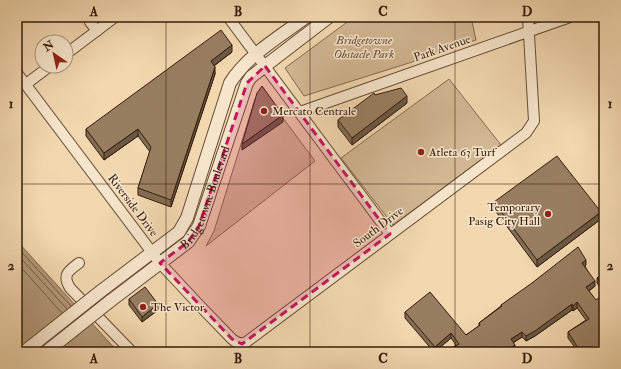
<svg xmlns="http://www.w3.org/2000/svg" width="621" height="369" viewBox="0 0 621 369" font-family="'IM FELL Double Pica',serif">
<rect width="100%" height="100%" fill="#f2d7af"/>
<filter id="stains"><feTurbulence type="fractalNoise" baseFrequency=".005" numOctaves="4"/><feColorMatrix values="0 0 0 0 .2 0 0 0 0 .09 0 0 0 0 .02 0 0 0 .5 -.17"/></filter>
<radialGradient id="worn" r=".72"><stop offset=".6" stop-color="#630" stop-opacity="0"/><stop offset="1" stop-color="#630" stop-opacity=".3"/></radialGradient>
<path fill="#d2b793" stroke="#846a50" d="M354,17H471L476,40L409,63L304,96L285,68Z
M449,79L501,145L393,225L341,158Z
M262,90L315,161L206,246L214,231L255,99Z"/>
<path fill="#b29878" stroke="#80674d" d="M17,241L118,352H17Z"/>
<g fill="none" stroke-linecap="round" stroke-linejoin="round">
<path stroke="#745a42" stroke-width="1" d="M17,247L71,306
M17,254L67,309
M17,263L62,313"/>
<defs>
<path id="minor" d="M228,17L390,234
M90,22L97,31
M66,54L115,17
M17,73L160,263L201,307L232,339C236,343 240,344 245,343L526,133L534,121L528,17
M26,84L50,66
M300,112L570,17
M79,263C68,271 62,275 70,288L132,352"/>
<g id="tertiary">
<path d="M101,291L179,232L187,218L230,83C247,55 281,36 306,17"/>
<path id="s1" d="M109,302L188,242L199,226L247,83L251,77L265,66L329,17"/>
</g>
</defs>
<use href="#minor" stroke="#654c35" stroke-width="12"/>
<use href="#tertiary" stroke="#654c35" stroke-width="14"/>
<use href="#minor" stroke="#f7e5cb" stroke-width="10"/>
<use href="#tertiary" stroke="#f7e5cb" stroke-width="12"/>
<defs>
<path id="tertiary-bridge" d="M24,352L101,291
M46,352L109,302"/>
</defs>
<use href="#tertiary-bridge" stroke="#654c35" stroke-width="14" stroke-linecap="butt"/>
<use href="#tertiary-bridge" stroke="#f7e5cb" stroke-width="12"/>
</g>
<path fill="#836c53" stroke="#361d0c" d="M232,52L214,66L215,74L171,207L138,195V188L150,152L138,136L104,160L86,136V129Z
M375,95L407,103L352,145L338,127V120Z
M494,202L601,219L537,267L494,209Z
M586,265L585,266L595,286L589,291L604,338L576,349L568,338V332L586,320L577,308L573,311L572,310L535,336L526,341L522,337L513,343L515,350L512,352H446L456,345L451,338L434,352L405,318V312L466,335L479,326V323L501,306V305Z
M604,271V292L597,283V278Z
M129,299L158,310L142,322L129,305Z"/>
<path fill="#6a5844" stroke="#361d0c" d="M232,45V52L211,68V61Z
M215,67V74L171,207V200Z
M407,96V103L352,145V138Z
M283,115V122L242,150V144Z
M138,129V136L104,160V153Z
M601,212V219L537,267V260Z
M586,260V265L582,268V263Z
M595,281V286L586,293V287Z
M577,302V308L573,311V306Z
M158,304V310L142,322V317Z
M572,304V310L535,336L526,341V336Z
M522,332V337L511,344V339Z
M451,333V338L435,352V347Z
M604,333V338L600,341V335Z
M515,345V350L512,352H507V350Z"/>
<path fill="#987e61" stroke="#361d0c" d="M221,30L232,45L211,61L215,67L171,200L138,188L151,147L138,129L104,153L86,129Z
M262,86L283,115L242,144L257,93Z
M401,88L407,96L352,138L338,120L374,93L375,95Z
M557,156L601,212L537,260L494,202Z
M578,247L586,260L582,263L595,281L586,287L596,300L604,294V333L600,335V350H604V352H572L578,348L568,332L589,319L577,302L573,306L572,304L535,331L526,336L522,332L511,339L515,345L507,350L508,352H446L459,344L451,333L435,347L405,312L430,292L466,335L480,325L479,323L502,306L501,305L532,283Z
M604,271V287L597,278Z
M145,287L158,304L142,317L129,299Z"/>
<path fill="#c2185b" fill-opacity="0.2" stroke="#c2185b" stroke-width="3" stroke-dasharray="8 5" stroke-linejoin="round" d="M265,66L390,234L242,344L232,339L160,263L188,242L199,226L247,83Z"/>
<path fill="none" stroke="#361d0c" stroke-width="1" stroke-opacity="0.55" d="M166,17V352M310,17V352M455,17V352M17,184H604"/>
<g fill="#8f2418" stroke="#f7e5cb" stroke-width="1.5">
<circle cx="264" cy="111" r="4"/>
<circle cx="421" cy="152" r="4"/>
<circle cx="548" cy="214" r="4"/>
<circle cx="143" cy="307" r="4"/>
</g>
<g text-anchor="middle" stroke-width="3" stroke-linejoin="round" paint-order="stroke">
<g font-size="12" font-style="italic" fill="#654b34" stroke="#f7e5cb">
<text x="364" y="44">Bridgetowne<tspan x="364" dy="14">Obstacle Park</tspan></text>
</g>
<g font-size="12" fill="#361d0c" stroke="#f7e5cb">
<text transform="translate(442 48) rotate(-19)" y="4">Park Avenue</text>
<text dy="4" stroke="none"><textPath href="#s1" startOffset="147">Bridgetowne Boulevard</textPath></text>
<text transform="translate(133 205) rotate(53)" y="4">Riverside Drive</text>
<text transform="translate(378 227) rotate(-37)" y="4">South Drive</text>
</g>
<g font-size="12" fill="#361d0c" stroke="#f7e5cb" text-anchor="start">
<text x="272" y="115">Mercato Centrale</text>
<text x="429" y="156">Atleta 63 Turf</text>
<text x="540" y="211" text-anchor="end">Temporary<tspan x="540" dy="14">Pasig City Hall</tspan></text>
<text x="151" y="311">The Victor</text>
</g>
</g>
<rect width="621" height="369" fill="none" stroke="#f2d7af" stroke-width="44"/>
<g transform="translate(54 54) rotate(326)"><circle r="19" fill="#f7e5cb" stroke="#aa957f"/>
<path d="M0-3L7 15L0 10L-7 15Z" fill="#8f2418"/>
<text y="-6" font-size="11" font-weight="bold" text-anchor="middle" fill="#361d0c">N</text>
</g>
<rect x="22" y="22" width="577" height="325" fill="none" stroke="#361d0c" stroke-width="1.5"/>
<g font-size="13" text-anchor="middle" font-weight="bold" fill="#361d0c">
<text x="94" y="16">A</text>
<text x="238" y="16">B</text>
<text x="383" y="16">C</text>
<text x="527" y="16">D</text>
<text x="11" y="108">1</text>
<text x="610" y="108">1</text>
<text x="11" y="270">2</text>
<text x="610" y="270">2</text>
<text x="94" y="363">A</text>
<text x="238" y="363">B</text>
<text x="383" y="363">C</text>
<text x="527" y="363">D</text>
</g>
<rect width="100%" height="100%" filter="url(#stains)"/>
<rect width="100%" height="100%" fill="url(#worn)"/>
</svg>
